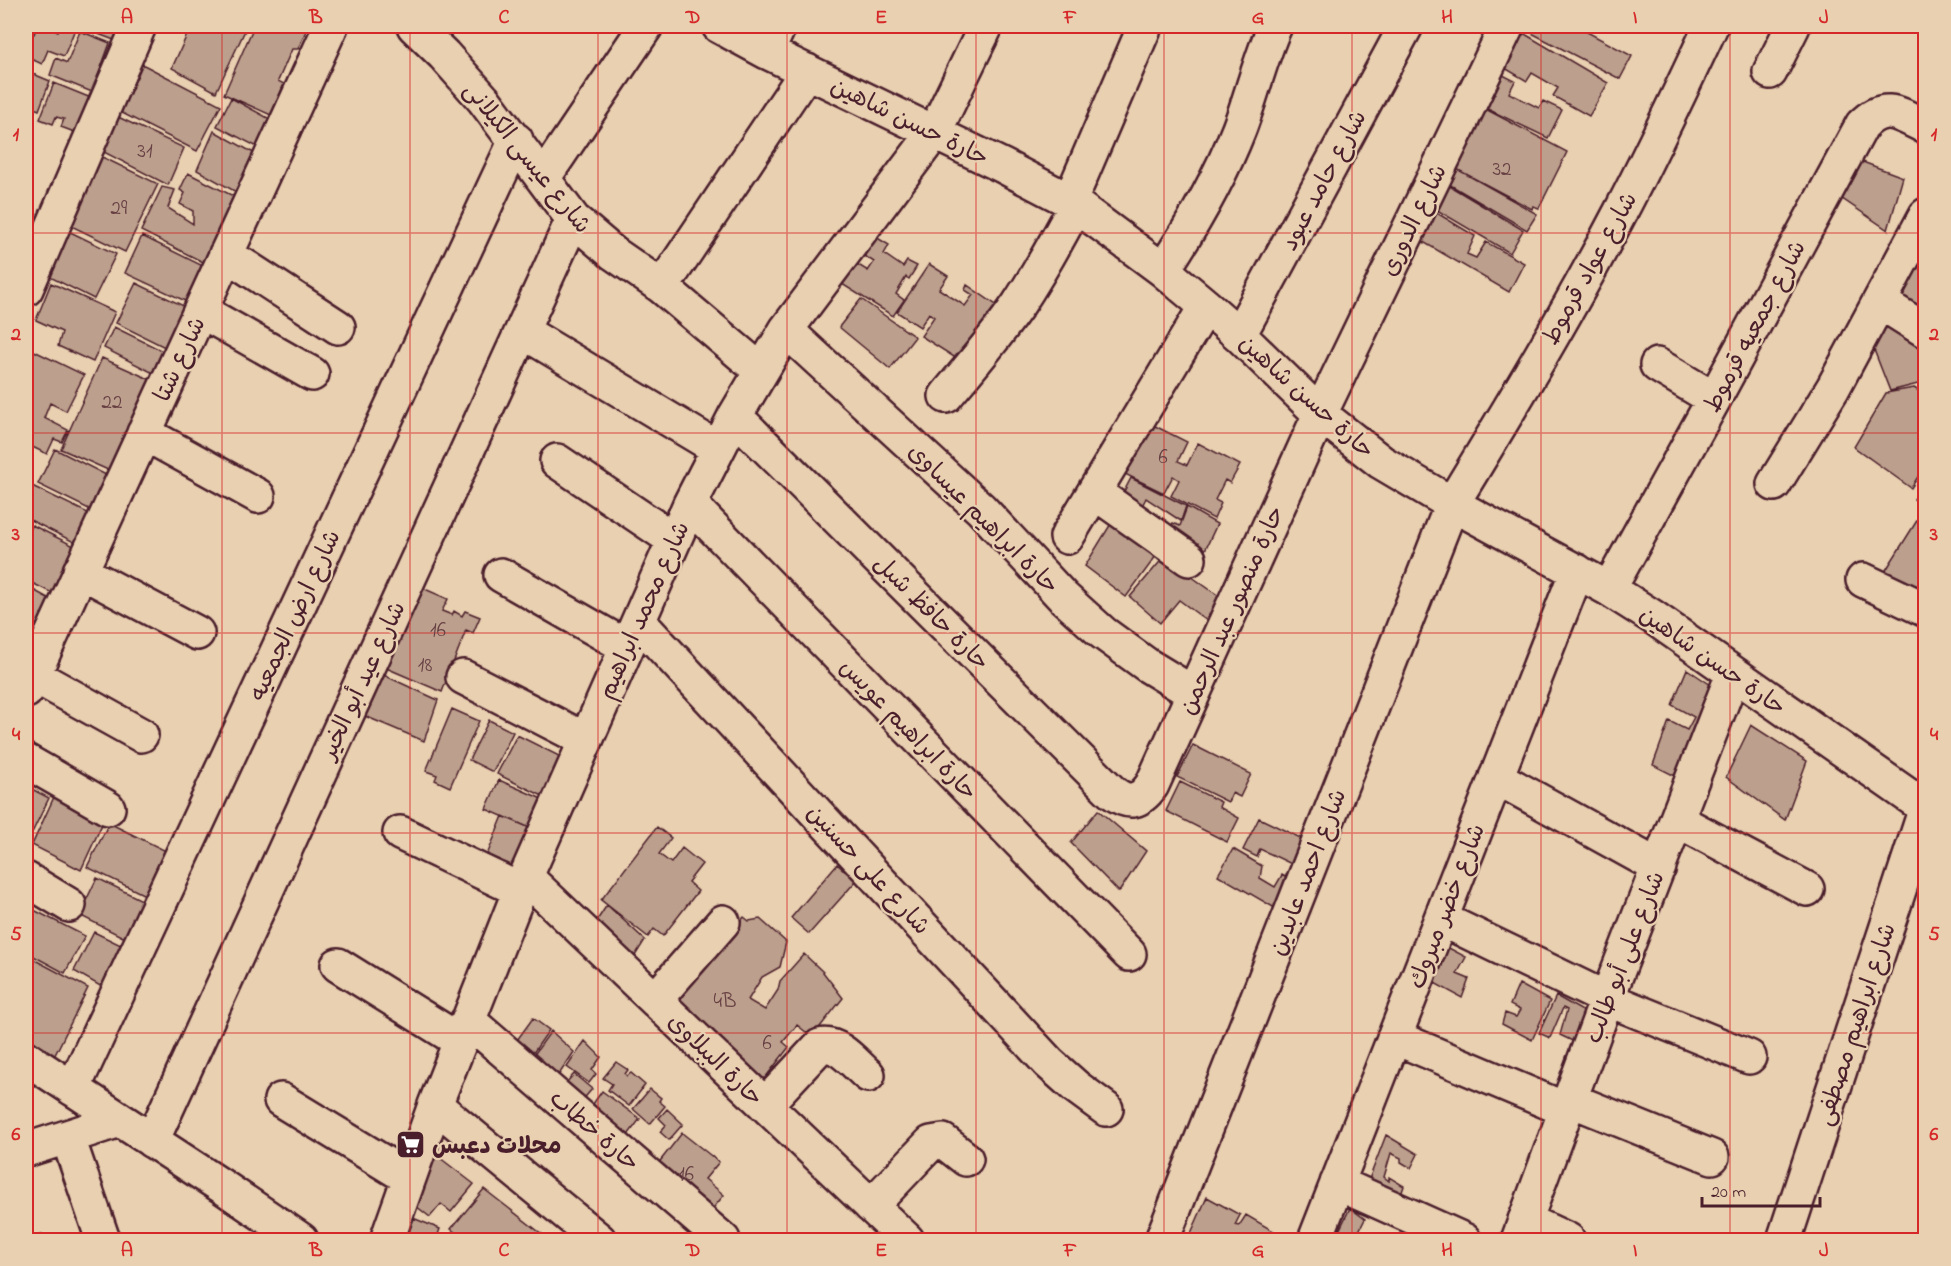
<svg xmlns="http://www.w3.org/2000/svg" width="1951" height="1266" viewBox="0 0 1951 1266" font-family="'Indie Flower','Playpen Sans Arabic',sans-serif">
<rect width="100%" height="100%" fill="#e9d0b1"/>
<filter id="ink" filterUnits="userSpaceOnUse"><feTurbulence type="fractalNoise" baseFrequency=".0167" numOctaves="2"/><feDisplacementMap in="SourceGraphic" scale="12" xChannelSelector="R" yChannelSelector="G"/><feConvolveMatrix kernelMatrix="1 2 1 2 8 2 1 2 1" color-interpolation-filters="sRGB"/></filter>
<g filter="url(#ink)">
<path fill="#bc9f8c" stroke="#4a1f2b" stroke-width="1.5" d="M26,26H29L27,31L34,34L37,26H45L58,31L60,26L75,29L64,56L48,50L42,64L27,57L26,61Z
M77,26H128L122,43Z
M191,26H247L216,92L172,68Z
M254,26H308L298,49H292L278,81L284,84L271,115L224,94Z
M1524,26H1576L1632,56L1620,79L1522,28Z
M1518,30L1608,83L1589,116L1553,96L1558,88L1532,73L1527,81L1498,64Z
M80,31L110,43L92,92L50,75L56,58L67,63Z
M142,64L221,105L197,151L118,111Z
M1489,68L1515,81L1509,93L1539,108L1543,101L1562,110L1548,138L1473,102Z
M26,71L50,81L39,110L26,105Z
M54,83L91,98L77,133L61,127L64,119L56,117L53,124L40,119Z
M231,98L279,124L265,151L217,126Z
M1476,104L1567,152L1539,208L1533,206L1532,209L1447,164Z
M116,116L184,148L168,185L100,150Z
M214,131L263,158L245,197L197,170Z
M96,154L158,184L125,252L63,222Z
M1860,161L1903,177L1888,230L1838,196Z
M1455,168L1537,214L1527,230L1447,183Z
M188,173L245,202L213,267L141,231L162,187L175,190L168,208L193,224V211L180,204L185,193L180,190Z
M1926,182V382L1890,391L1864,324Z
M1448,185L1523,230L1510,253L1437,210Z
M1432,210L1475,236L1467,254L1476,258L1486,242L1524,263L1509,292L1418,239Z
M62,228L116,254L94,299L40,272Z
M866,231L889,245L884,254L903,267L907,261L917,266L909,279L906,277L896,294L904,300L893,316L834,279L847,258L868,271L874,262L854,249Z
M142,236L211,270L196,306L125,273Z
M929,264L948,276L939,289L965,306L973,295L965,290L967,285L999,307L965,364L921,336L934,317L929,313L920,327L897,312Z
M51,283L115,312L93,362L58,346L62,332L36,320Z
M136,283L194,311L175,352L116,323Z
M861,299L915,337L890,369L839,327Z
M114,327L173,356L163,378L104,348Z
M26,347L84,375L66,411L50,403L44,418L68,430L62,442L54,439L47,454L26,444Z
M102,358L158,383L117,474L61,449Z
M1914,388L1926,395V464L1911,488L1854,447L1886,393Z
M1151,424L1187,442L1178,461L1187,465L1198,443L1240,465L1230,483L1225,480L1215,500L1221,503L1214,519L1171,496L1179,480L1173,476L1164,493L1125,474Z
M55,449L116,480L99,514L38,484Z
M1131,478L1186,506L1181,521L1146,498L1141,508L1117,505Z
M1926,480V509L1914,499Z
M28,484L94,516L82,546L26,518V489Z
M1187,507L1217,524L1199,563L1164,538L1173,523L1180,526Z
M1918,519L1926,522V578L1922,591L1876,586Z
M1112,522L1159,552L1126,597L1085,566Z
M32,525L84,551L60,597L26,580V538Z
M1164,557L1230,604L1215,627L1179,600L1160,623L1130,597Z
M26,586L59,604L26,678Z
M418,586L448,599L442,611L452,615L454,611L462,616L465,611L480,617L473,633L466,630L442,692L384,667Z
M1687,669L1723,693L1687,782L1653,765L1669,721L1687,730L1694,717L1672,705Z
M377,672L438,700L424,741L360,714Z
M452,709L479,721L450,787L435,780L437,775L426,771Z
M489,720L513,732L493,772L469,760Z
M1751,725L1807,761L1785,820L1726,777Z
M517,735L569,761L549,799L497,774Z
M1193,745L1251,774L1240,797L1232,793L1228,802L1177,777Z
M499,780L551,803L539,832L486,809Z
M1180,782L1221,802L1219,807L1239,818L1227,842L1166,811Z
M26,786L49,798L26,845Z
M54,797L103,822L81,870L32,845Z
M1098,810L1146,851L1119,892L1071,843Z
M503,816L539,832L526,871L487,855Z
M1259,818L1313,844L1302,869L1260,849L1257,857L1243,850Z
M109,823L166,851L145,895L87,867Z
M657,827L671,838L659,854L671,863L682,848L702,864L688,882L698,891L663,936L654,929L648,937L601,900Z
M1233,849L1262,866L1260,878L1275,887L1282,875L1296,883L1280,911L1218,875Z
M837,864L856,881L809,934L791,918Z
M97,878L150,904L131,941L79,915Z
M607,905L645,940L628,967L590,931Z
M26,906L85,936L65,973L26,952Z
M744,917L749,921L760,919L786,942L780,967L762,977L748,1000L765,1010L778,990L780,981L804,954L823,972L843,998L812,1037L797,1025L783,1042L789,1047L758,1087L662,1004L716,952Z
M94,932L129,949L109,991L74,971Z
M1443,945L1466,957L1457,974L1469,979L1462,998L1429,980Z
M33,959L88,988L49,1067L26,1052V972Z
M1519,984L1550,1001L1532,1040L1502,1024L1505,1013L1516,1017L1520,1010L1510,1005Z
M1556,996L1595,1018L1585,1047L1560,1035L1567,1010L1563,1008L1550,1038L1539,1033Z
M533,1018L549,1030L526,1063L509,1051Z
M551,1031L574,1052L550,1088L525,1067Z
M585,1041L601,1057L592,1070L596,1074L589,1083L567,1067Z
M616,1062L628,1070L625,1074L627,1076L631,1073L645,1085L629,1106L608,1090L612,1084L603,1078Z
M574,1074L592,1089L575,1109L557,1093Z
M650,1089L661,1098L659,1101L665,1106L650,1124L633,1109Z
M602,1091L640,1119L620,1146L583,1118Z
M667,1109L683,1124L669,1140L660,1132L666,1125L659,1118Z
M682,1133L719,1162L705,1179L724,1195L705,1218L650,1174Z
M1386,1135L1418,1154L1411,1168L1401,1162V1158L1391,1153L1384,1177L1389,1181V1177L1404,1186L1397,1206L1365,1190Z
M431,1151L474,1184L451,1212L441,1204L430,1217L407,1199Z
M484,1189L547,1238L545,1240H465L451,1229Z
M1207,1197L1240,1215L1235,1225L1239,1226L1246,1215L1287,1239L1286,1240H1188Z
M1350,1208L1365,1219L1358,1233L1374,1240H1330L1334,1230L1339,1231Z
M413,1218L440,1229L436,1240H404Z
M42,1234L44,1240H26V1239Z"/>
<g fill="none" stroke-linecap="round" stroke-linejoin="round">
<defs>
<path id="minor" d="M414,26L444,55L484,100L573,219L613,253L662,287L761,371
M719,26L767,52L1003,166L1070,201L1163,270L1206,306L1239,335L1320,414L1381,462L1452,504L1609,589L1653,617L1926,808
M767,52L779,26
M1770,72L1793,26
M544,177L646,26
M1070,201L1145,26
M226,254L338,327
M1163,270C1193,225 1219,180 1239,129C1252,95 1260,59 1275,26
M662,287L807,71
M26,289L139,26
M1880,302L1926,331
M201,311L312,374
M786,330L981,509L1063,597L1103,633L1147,665L1193,693
M522,331L717,448
M1239,335L1406,26
M1657,365L1714,399
M946,396C971,366 996,337 1018,305C1039,273 1058,239 1076,205
M735,416L1112,792C1129,805 1140,802 1152,785L1320,414L1507,26
M144,433L258,496
M557,461L674,540
M1774,484L1833,388L1926,215
M1094,492L1189,559
M690,504L1129,954
M1067,537L1206,306
M80,571L197,633
M501,575L627,647
M1863,580L1926,610
M1609,589L1714,399L1862,125C1885,101 1901,115 1926,127
M639,622L1049,1063L1076,1087L1106,1109
M33,675L141,735
M463,677L586,740
M26,691L331,26
M26,761L108,808
M1496,777L1659,867
M1677,820L1807,889
M400,833L520,890
M526,877L907,1240
M26,879L69,905
M1441,919L1607,999L1749,1057
M338,965L460,1041
M655,1000L723,922
M468,1020L723,1240
M1394,1037L1567,1110
M26,1058L223,1187L301,1240
M73,1089L516,140
M281,1100L409,1178
M1571,1100L1712,1157
M435,1105L599,1240
M765,1105L820,1046C838,1041 855,1064 868,1075
M68,1138L103,1240
M152,1141L573,219
M26,1150L120,1120
M1337,1183L1464,1240
M871,1206L931,1143L943,1141L966,1159
M1525,1220L1568,1240
M387,1240L435,1105L520,890L690,504L735,416L786,330L934,133L986,26
M1162,1240L1452,504C1511,407 1569,311 1621,211C1653,150 1682,88 1711,26
M1315,1240L1577,571
M1518,1240L1607,999L1733,674
M1784,1240L1926,808"/>
</defs>
<use href="#minor" stroke="#4a1f2b" stroke-width="38"/>
<use href="#minor" stroke="#e9d0b1" stroke-width="33"/>
</g>
</g>
<path fill="none" stroke="#d62828" stroke-width="1.5" stroke-opacity="0.55" d="M222,26V1240M410,26V1240M598,26V1240M787,26V1240M976,26V1240M1164,26V1240M1352,26V1240M1541,26V1240M1730,26V1240M26,233H1926M26,433H1926M26,633H1926M26,833H1926M26,1033H1926"/>
<defs>
<symbol id="supermarket-square" viewBox="-11 -11 22 22"><rect x="-9" y="-9" width="18" height="18" rx="4" fill="#4a1f2b" stroke="#e9d0b1"/><path d="M-6-5.5h2.5l.6 2H6L4.5 2H-2.5L-4.4-4H-6ZM-1.5 3.2a1.3 1.3 0 1 0 .1 0ZM3 3.2a1.3 1.3 0 1 0 .1 0Z" fill="#fff"/></symbol>
</defs>
<g fill-rule="evenodd">
<use href="#supermarket-square" x="394" y="1128" width="33" height="33"/>
</g>
<g text-anchor="middle" stroke-width="4.5" stroke-linejoin="round" paint-order="stroke">
<g font-size="21" fill="#663f43">
<text x="145" y="157">31</text>
<text x="1502" y="175">32</text>
<text x="119" y="214">29</text>
<text x="112" y="408">22</text>
<text x="1163" y="463">6</text>
<text x="438" y="636">16</text>
<text x="425" y="671">18</text>
<text x="725" y="1007">4B</text>
<text x="767" y="1049">6</text>
<text x="686" y="1180">16</text>
</g>
<g font-size="24" fill="#4a1f2b" stroke="#e9d0b1">
<text transform="translate(910 121) rotate(26)" y="8">حارة حسن شاهين</text>
<text transform="translate(528 157) rotate(51)" y="8">شارع عيسى الكيلانى</text>
<text transform="translate(1323 180) rotate(-62)" y="8">شارع حامد عبود</text>
<text transform="translate(1413 220) rotate(-64)" y="8">شارع الدورى</text>
<text transform="translate(1589 268) rotate(-61)" y="8">شارع عواد قرموط</text>
<text transform="translate(1754 326) rotate(-62)" y="8">شارع جمعيه قرموط</text>
<text transform="translate(179 359) rotate(-65)" y="8">شارع شتا</text>
<text transform="translate(1307 396) rotate(42)" y="8">حارة حسن شاهين</text>
<text transform="translate(984 518) rotate(45)" y="8">حارة ابراهيم عيساوى</text>
<text transform="translate(643 610) rotate(-66)" y="8">شارع محمد ابراهيم</text>
<text transform="translate(1231 610) rotate(-66)" y="8">حارة منصور عبد الرحمن</text>
<text transform="translate(932 612) rotate(45)" y="8">حارة حافظ شبل</text>
<text transform="translate(294 615) rotate(-65)" y="8">شارع ارض الجمعيه</text>
<text transform="translate(1713 660) rotate(35)" y="8">حارة حسن شاهين</text>
<text transform="translate(362 680) rotate(-65)" y="8">شارع عيد أبو الخير</text>
<text transform="translate(909 729) rotate(46)" y="8">حارة ابراهيم عويس</text>
<text transform="translate(869 869) rotate(47)" y="8">شارع على حسنين</text>
<text transform="translate(1307 872) rotate(-69)" y="8">شارع احمد عابدين</text>
<text transform="translate(1446 906) rotate(-69)" y="8">شارع خضر مبروك</text>
<text transform="translate(1624 957) rotate(-69)" y="8">شارع على أبو طالب</text>
<text transform="translate(1855 1024) rotate(-72)" y="8">شارع ابراهيم مصطفى</text>
<text transform="translate(716 1059) rotate(44)" y="8">حارة الببلاوى</text>
<text transform="translate(595 1130) rotate(41)" y="8">حارة خطاب</text>
</g>
<g font-size="24" font-weight="bold" fill="#4a1f2b" stroke="#e9d0b1" text-anchor="start">
<text x="432" y="1153">محلات دعبس</text>
</g>
</g>
<rect width="1951" height="1266" fill="none" stroke="#e9d0b1" stroke-width="66"/>
<path d="M1702 1197v9h118v-9" fill="none" stroke="#4a1f2b" stroke-width="3"/>
<text x="1711" y="1197" font-size="18" fill="#4a1f2b" stroke="#e9d0b1" stroke-width="4.5" paint-order="stroke">20 m</text>
<rect x="33" y="33" width="1885" height="1200" fill="none" stroke="#d62828" stroke-width="2"/>
<g font-size="20" text-anchor="middle" font-weight="bold" fill="#d62828">
<text x="127" y="23">A</text>
<text x="316" y="23">B</text>
<text x="504" y="23">C</text>
<text x="693" y="23">D</text>
<text x="881" y="23">E</text>
<text x="1070" y="23">F</text>
<text x="1258" y="23">G</text>
<text x="1447" y="23">H</text>
<text x="1635" y="23">I</text>
<text x="1824" y="23">J</text>
<text x="16" y="140">1</text>
<text x="1934" y="140">1</text>
<text x="16" y="340">2</text>
<text x="1934" y="340">2</text>
<text x="16" y="540">3</text>
<text x="1934" y="540">3</text>
<text x="16" y="740">4</text>
<text x="1934" y="740">4</text>
<text x="16" y="940">5</text>
<text x="1934" y="940">5</text>
<text x="16" y="1140">6</text>
<text x="1934" y="1140">6</text>
<text x="127" y="1256">A</text>
<text x="316" y="1256">B</text>
<text x="504" y="1256">C</text>
<text x="693" y="1256">D</text>
<text x="881" y="1256">E</text>
<text x="1070" y="1256">F</text>
<text x="1258" y="1256">G</text>
<text x="1447" y="1256">H</text>
<text x="1635" y="1256">I</text>
<text x="1824" y="1256">J</text>
</g>
</svg>
